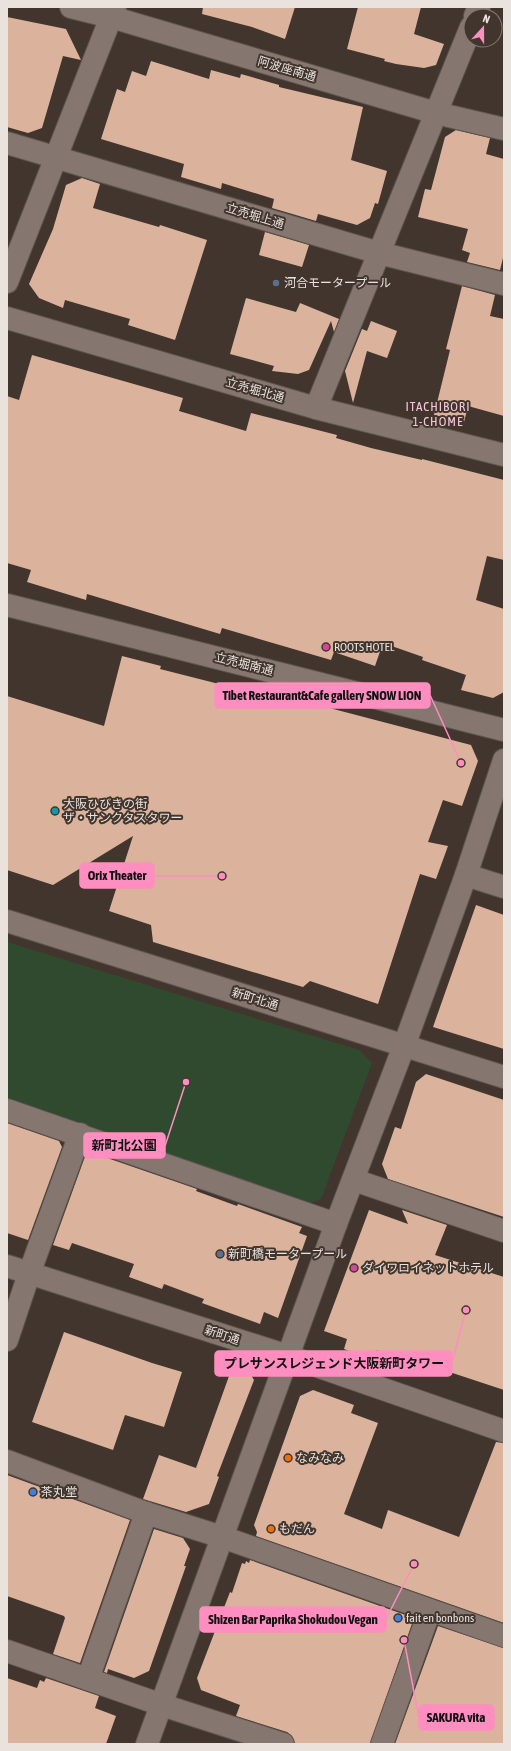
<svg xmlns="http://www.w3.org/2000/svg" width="511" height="1751" viewBox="0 0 511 1751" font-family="'Asap Condensed','Noto Sans JP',sans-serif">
  <rect width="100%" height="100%" fill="#41352e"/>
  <path fill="#304a30" d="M7 942 359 1050 372 1063 321 1199 307 1204 7 1102Z"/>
  <g fill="#dbb39c">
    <path d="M203 7H295L285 39 252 27 202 14Z"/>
    <path d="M358 7H421L414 34 444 44 436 65 424 68 396 64 384 61 385 59 347 49Z"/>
    <path d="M7 17 66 29 81 60 63 56 42 128 28 133 7 127Z"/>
    <path d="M151 61 209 79 211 70 240 78 241 74 279 85V87L363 107 351 160 387 171 378 204 375 203 370 218 357 225 318 214 316 221 272 208 274 199 222 183 221 189 181 177 184 164 101 139 117 89 125 92 132 71 146 76Z"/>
    <path d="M456 130 490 138 486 154 504 159V254L500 270 467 262 470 253 462 250 468 229 418 217 425 189 431 190 445 137Z"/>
    <path d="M82 178 100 184 93 208 159 227 160 225 207 240 175 340 128 325 130 319 65 300 63 308 39 298 29 284 53 229 66 185Z"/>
    <path d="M265 232 309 245 302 267 259 255Z"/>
    <path d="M462 286 495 295 490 316 504 319V416L468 406 464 422 434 415 450 350 446 349Z"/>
    <path d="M246 298 296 312 300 303 339 319 334 332 331 321 309 370 298 374 272 371 274 366 230 354Z"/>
    <path d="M371 321 397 331 387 358 367 351 353 403 345 371 362 329 367 331Z"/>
    <path d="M32 355 183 398 179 411 246 431 251 413 337 435 336 438 371 448 422 460V459L504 480V560L487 556 476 600 504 609V692L493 698 461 690 466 675 422 660 423 657 383 643 375 666 334 652 331 660 222 628 220 634 87 594 86 600 27 582 31 570 7 563V396L19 400Z"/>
    <path d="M122 656 161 666 160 669 219 684 281 700 282 697 318 705 471 745 478 761 462 806 443 800 428 842 448 846 436 879 420 874 378 1004 310 981 303 987 153 942 151 925 109 911 133 836 53 885 7 870V696L104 726Z"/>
    <path d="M476 905 504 915V1049L433 1027Z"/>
    <path d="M426 1074 504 1100V1217L388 1179 382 1164 395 1127 401 1129 416 1082Z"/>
    <path d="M7 1123 59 1141 62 1147 28 1240 7 1233Z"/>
    <path d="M87 1151 197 1189 196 1191 237 1206 238 1204 302 1227 299 1233 307 1236 278 1318 264 1312 260 1324 202 1303 204 1299 164 1284 162 1289 129 1277 134 1264 72 1243 69 1250 53 1245Z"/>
    <path d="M369 1210 408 1224 402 1210 447 1225 435 1255 504 1277V1390L398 1355 397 1357 376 1350 372 1359 344 1349 347 1339 324 1331Z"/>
    <path d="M64 1332 152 1363 182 1372 164 1427 125 1415 113 1450 32 1422Z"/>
    <path d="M233 1365 248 1370 254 1380 217 1476 219 1477 209 1504 186 1512 143 1499 159 1455 196 1468Z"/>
    <path d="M313 1390 354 1405 351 1413 378 1423 344 1514 382 1529 388 1510 459 1537 496 1442 504 1443V1623L256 1536 257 1532 254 1525 300 1396Z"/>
    <path d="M7 1475 130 1520 80 1663 53 1654 65 1618 64 1616 7 1596Z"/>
    <path d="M154 1529 183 1538 190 1549 184 1566H186L149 1671 134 1678 108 1669 107 1673 104 1672Z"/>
    <path d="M250 1560 414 1618 370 1744H295L292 1736 287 1732 236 1716 240 1705 201 1690 197 1678 230 1592 232 1593 242 1563 245 1564 246 1561 249 1563Z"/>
    <path d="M438 1626 504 1648V1744H395Z"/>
    <path d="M7 1678 37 1688 40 1680 44 1682 46 1678 99 1696 95 1708 116 1716 106 1744H7Z"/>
  </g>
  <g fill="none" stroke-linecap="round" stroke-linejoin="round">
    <defs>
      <g id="minor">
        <path d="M71 7 111 17 436 113 504 129"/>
        <path d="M475 16 479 7"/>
        <path d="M7 143 379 253 504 284"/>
        <path d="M7 282 115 7"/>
        <path d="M7 318 316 408 504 455"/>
        <path d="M316 408 471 27"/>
        <path d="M7 605 504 730"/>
        <path d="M466 875 504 887"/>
        <path d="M7 921 504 1077"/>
        <path d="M7 1110 336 1224"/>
        <path d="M354 1180 504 1231"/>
        <path d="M7 1266 288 1356 504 1431"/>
        <path d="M7 1340 29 1274 80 1134"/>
        <path d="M7 1461 146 1513 222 1537 504 1636"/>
        <path d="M7 1651 162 1705 283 1744"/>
        <path d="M88 1679 146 1513"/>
        <path d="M147 1744 336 1224 404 1046 466 875 504 760"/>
        <path d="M382 1744 430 1610"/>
      </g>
    </defs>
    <use href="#minor" stroke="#5e534e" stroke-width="24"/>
    <use href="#minor" stroke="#85776f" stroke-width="22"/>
  </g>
  <g fill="#5c6f8a" stroke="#41352e" stroke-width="1.5">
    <circle cx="276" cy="283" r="4"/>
    <circle cx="220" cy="1254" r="4"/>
  </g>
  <g fill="#d1479c" stroke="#41352e" stroke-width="1.5">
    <circle cx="326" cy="647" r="4"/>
    <circle cx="354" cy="1268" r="4"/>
  </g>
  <circle fill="#0f9aa8" stroke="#41352e" stroke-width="1.5" cx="55" cy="811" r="4"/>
  <g fill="#e8710a" stroke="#41352e" stroke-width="1.5">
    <circle cx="288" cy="1458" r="4"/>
    <circle cx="271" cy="1529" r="4"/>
  </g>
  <g fill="#3f7fe0" stroke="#41352e" stroke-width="1.5">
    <circle cx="33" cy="1492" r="4"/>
    <circle cx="398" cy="1618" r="4"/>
  </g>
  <g text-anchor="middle" stroke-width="4" stroke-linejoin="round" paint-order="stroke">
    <g font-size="12" fill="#eae2dd" stroke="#41352e">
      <text transform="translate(287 69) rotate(16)" y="4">阿波座南通</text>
      <text transform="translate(255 216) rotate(17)" y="4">立売堀上通</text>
      <text transform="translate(255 390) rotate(16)" y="4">立売堀北通</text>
      <text transform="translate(244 664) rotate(14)" y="4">立売堀南通</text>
      <text transform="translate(255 999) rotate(17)" y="4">新町北通</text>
      <text transform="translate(222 1335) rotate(18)" y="4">新町通</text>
    </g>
    <g font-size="12" fill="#eae2dd" stroke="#41352e" text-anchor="start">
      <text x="284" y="287">河合モータープール</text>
      <text x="334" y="651">ROOTS HOTEL</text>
      <text x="63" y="808">大阪ひびきの街<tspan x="63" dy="14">ザ・サンクタスタワー</tspan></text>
      <text x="228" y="1258">新町橋モータープール</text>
      <text x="362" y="1272">ダイワロイネットホテル</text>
      <text x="296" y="1462">なみなみ</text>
      <text x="41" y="1496">茶丸堂</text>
      <text x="279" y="1533">もだん</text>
      <text x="406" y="1622">fait en bonbons</text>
    </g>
    <g font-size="13" letter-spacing="1" fill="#f6c6d9" stroke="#41352e">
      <text x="438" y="411">ITACHIBORI<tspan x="438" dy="15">1-CHOME</tspan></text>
    </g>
  </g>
  <path fill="none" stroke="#fd8ebf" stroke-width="1.5" d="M461 763L430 695M222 876L154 876M186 1082L165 1146M466 1310L452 1363M414 1564L386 1619M404 1640L419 1718"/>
  <g fill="#fd8ebf" stroke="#41352e" stroke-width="1.5">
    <circle cx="461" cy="763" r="4"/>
    <circle cx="222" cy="876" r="4"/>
    <circle cx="186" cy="1082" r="4"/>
    <circle cx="466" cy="1310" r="4"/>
    <circle cx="414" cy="1564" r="4"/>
    <circle cx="404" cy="1640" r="4"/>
  </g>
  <g fill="#fd8ebf" stroke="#fd8ebf" stroke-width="1.5">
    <rect x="215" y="683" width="215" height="25" rx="4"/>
    <rect x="80" y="863" width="74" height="25" rx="4"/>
    <rect x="84" y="1133" width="81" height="25" rx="4"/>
    <rect x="215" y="1351" width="237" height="25" rx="4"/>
    <rect x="200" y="1607" width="186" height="25" rx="4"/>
    <rect x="419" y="1705" width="75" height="25" rx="4"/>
  </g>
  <g font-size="13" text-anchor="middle" font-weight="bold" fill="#111">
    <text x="322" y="700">Tibet Restaurant&amp;Cafe gallery SNOW LION</text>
    <text x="117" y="880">Orix Theater</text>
    <text x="124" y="1150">新町北公園</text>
    <text x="334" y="1368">プレサンスレジェンド大阪新町タワー</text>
    <text x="293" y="1624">Shizen Bar Paprika Shokudou Vegan</text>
    <text x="456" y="1722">SAKURA vita</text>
  </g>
  <rect width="511" height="1751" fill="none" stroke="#eae2dd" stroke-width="16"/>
  <g transform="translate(483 28) rotate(21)"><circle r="19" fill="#41352e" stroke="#857a74"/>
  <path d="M0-3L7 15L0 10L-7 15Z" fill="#fd8ebf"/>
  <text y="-6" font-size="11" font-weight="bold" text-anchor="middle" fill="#eae2dd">N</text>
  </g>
</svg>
